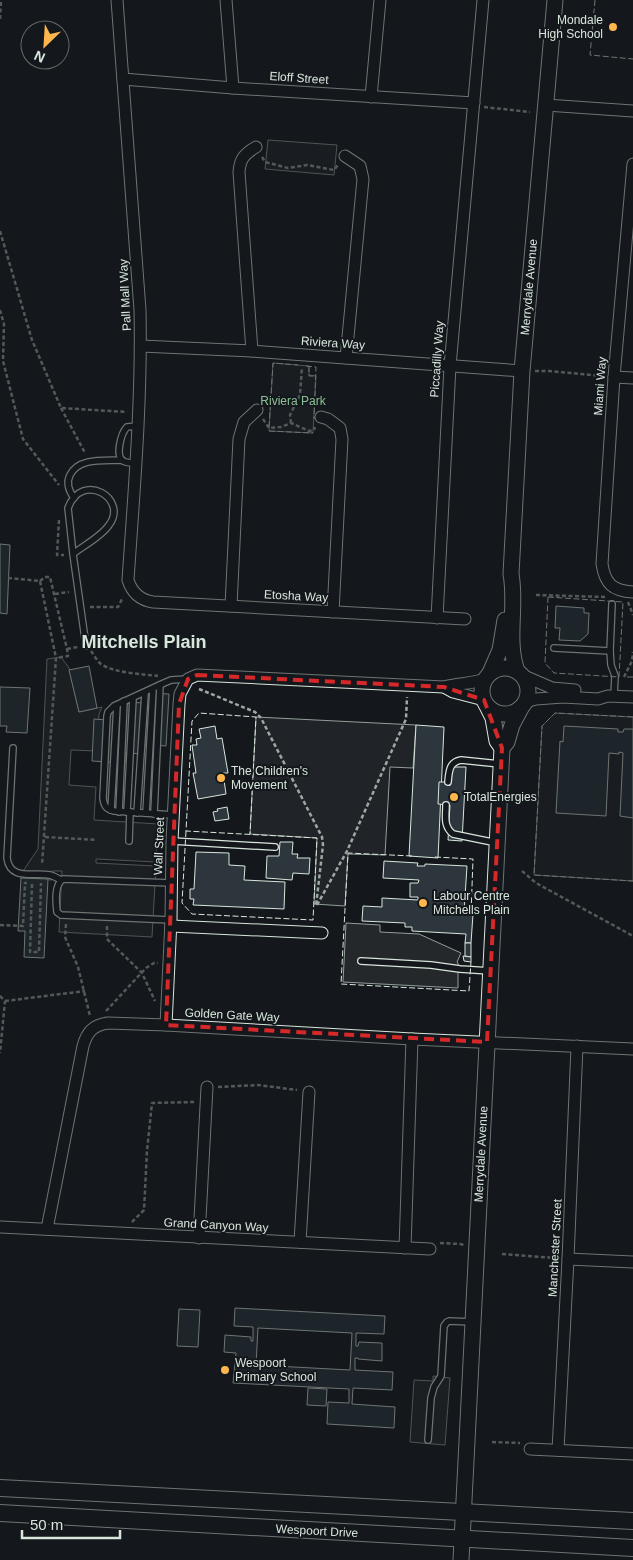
<svg xmlns="http://www.w3.org/2000/svg" width="633" height="1560" viewBox="0 0 633 1560" font-family="Arial,sans-serif">
  <rect width="100%" height="100%" fill="#14181c"/>
  <g fill="#202428" stroke="#939e99">
    <path d="M268 140 337 145 334 175 265 169Z"/>
    <path d="M273 363 309 366V375L316 376 313 433 269 431Z"/>
    <path d="M555 713 633 717V881L534 875 542 726Z"/>
    <path d="M256 717 416 725 413 768 390 767 385 855 348 854 345 906 314 904 317 838 250 834Z"/>
  </g>
  <g fill="#24282b" stroke="#939e99">
    <path d="M61 657 69 668 79 712 102 707 99 714 97 751 71 750 69 785 96 787 94 820 158 824 156 862 96 859V863L156 866 152 937 59 932 62 871H52V880L21 878 23 871 38 849 47 659Z"/>
    <path d="M346 923 380 925V932L419 934 461 953 457 962 458 963V988L343 982Z"/>
    <path d="M433 1376 450 1378 445 1445 410 1442 414 1380 433 1381Z"/>
  </g>
  <g fill="#2c363c" stroke="#d8e6dc" fill-rule="evenodd">
    <path d="M0 544 10 545 7 614 0 613Z"/>
    <path d="M556 606 584 608V613H589L588 634 580 641 559 640 560 628H555Z"/>
    <path d="M89 666 97 708 79 712 69 670Z"/>
    <path d="M0 687 30 688 27 733 6 732 7 726H0Z"/>
    <path d="M146 693 169 694 166 746 145 744 144 754 125 753V763L92 761 94 719 107 720 108 711 125 712V702L145 703Z"/>
    <path d="M416 725 444 727 438 858 409 856Z"/>
    <path d="M215 726 217 739 222 738 228 773H223L226 794 198 799 193 773H196L192 745H197L196 739 201 738 199 729Z"/>
    <path d="M564 726 618 729V732H623L624 729H633V818L620 816 623 753 619 752V754L609 753 606 816 556 813 560 741 563 742Z"/>
    <path d="M452 767H466L462 841 448 840 450 805 438 804 439 782H451Z"/>
    <path d="M227 807 229 819 215 821 213 812 218 811 217 809Z"/>
    <path d="M280 842H293L292 854H298L297 858H310L309 874 293 873 292 880 266 878 267 856H279Z"/>
    <path d="M196 852 229 853V865L245 866 244 880 285 882 284 909 193 905 194 899H190V889H194Z"/>
    <path d="M384 861 418 863 417 866H425V864L467 866 464 913 473 914 471 943H465L466 934 412 931V927H405V923L362 921 363 906 382 907V898L418 900V897H410V883H418L419 880 383 878Z"/>
    <path d="M21 878 48 879 44 958 24 957 25 931H18Z"/>
    <path d="M465 943H471V957L465 956Z"/>
    <path d="M463 956 471 957V962L464 961Z"/>
    <path d="M235 1308 385 1316 384 1334 356 1333V1346H358L359 1342 382 1343V1361L358 1359V1358H355V1370L393 1372 392 1390 353 1388 352 1404 395 1407 394 1428 327 1424 328 1402 349 1403V1389L233 1383 236 1353 224 1352 225 1335 251 1337V1341H253V1327L234 1326ZM258 1328 352 1333 350 1370 256 1365Z"/>
    <path d="M179 1309 200 1310 198 1347 177 1346Z"/>
    <path d="M308 1388 327 1389 326 1406 307 1405Z"/>
  </g>
  <g fill="none" stroke-linecap="round" stroke-linejoin="round">
    <defs>
      <g id="service">
        <path d="M135 463C132 463 127 463 123 461 115 456 121 433 127 427L137 426"/>
        <path d="M74 498C69 491 66 483 70 475 79 457 105 461 122 460"/>
        <path d="M73 554C83 546 102 536 109 525 129 499 82 470 68 508L73 554 86 646"/>
        <path d="M612 604 610 651 611 665 615 676 614 696"/>
        <path d="M554 648 610 651"/>
        <path d="M13 748 7 858C10 881 33 872 50 875 54 876 57 878 61 880"/>
        <path d="M448 782C449 772 449 762 461 760L500 764"/>
        <path d="M446 805C446 816 443 826 453 834L497 843"/>
        <path d="M111 810 117 705"/>
        <path d="M119 812 124 701"/>
        <path d="M127 812 133 698"/>
        <path d="M137 813 145 693"/>
        <path d="M146 813 153 689"/>
        <path d="M154 814 160 685"/>
        <path d="M174 815 114 811C106 809 104 806 103 798L107 716 108 712 114 706 164 683 171 680 187 679"/>
        <path d="M129 841 130 812"/>
        <path d="M172 841 275 847"/>
        <path d="M171 920 61 915 57 912C56 902 54 885 63 879L172 883"/>
        <path d="M361 961 431 965 460 969 490 971"/>
        <path d="M428 1440 431 1398 434 1387 441 1376 444 1326 447 1322 449 1321 473 1322"/>
      </g>
      <g id="minor">
        <path d="M117 0 140 310C142 400 134 491 128 580 132 593 140 600 153 602L465 619"/>
        <path d="M226 0 233 88"/>
        <path d="M123 79 233 88 474 103"/>
        <path d="M371 97 380 0"/>
        <path d="M546 105 633 111"/>
        <path d="M345 156 360 166 363 179 346 358"/>
        <path d="M633 164 614 377 602 564C605 584 613 591 633 592"/>
        <path d="M141 346 252 351 522 371"/>
        <path d="M252 351 239 172C240 159 244 154 256 147"/>
        <path d="M614 377 633 378"/>
        <path d="M321 417 328 419 340 428 342 439 333 612"/>
        <path d="M231 606 239 439 244 422 257 410"/>
        <path d="M437 618 450 366 483 0"/>
        <path d="M522 675 552 688 575 690"/>
        <path d="M444 687 453 692 484 700"/>
        <path d="M525 702 536 699 563 697 598 699 608 696 633 697"/>
        <path d="M171 926 322 933"/>
        <path d="M166 1025 171 920 172 841 179 704 180 694 188 679 197 675 444 687C458 683 472 684 485 679"/>
        <path d="M1 1227 430 1249"/>
        <path d="M47 1229 83 1046C87 1032 93 1025 108 1023L166 1025 412 1039 633 1049"/>
        <path d="M199 1238 207 1087"/>
        <path d="M300 1242 309 1092"/>
        <path d="M405 1248 412 1039"/>
        <path d="M568 1259 633 1262"/>
        <path d="M530 1449 633 1454"/>
        <path d="M558 1450 568 1259 577 1046"/>
      </g>
      <g id="tertiary">
        <circle cx="505" cy="691" r="23"/>
        <path d="M517 671C506 640 517 606 511 574L522 371 555 0"/>
        <path d="M490 673 500 650 505 620"/>
        <path d="M487 706 493 718 497 741 502 748"/>
        <path d="M461 1560 502 748 507 742 512 725 521 708"/>
      </g>
      <g id="secondary">
        <path d="M0 1488 633 1521"/>
        <path d="M0 1513 633 1548"/>
      </g>
    </defs>
    <use href="#service" stroke="#d8e6dc" stroke-width="8"/>
    <use href="#minor" stroke="#d8e6dc" stroke-width="13"/>
    <use href="#tertiary" stroke="#d8e6dc" stroke-width="17"/>
    <use href="#secondary" stroke="#d8e6dc" stroke-width="18"/>
    <g stroke="#9da8a2" stroke-width="2.5" stroke-dasharray="4 2.5" stroke-linecap="butt">
      <path d="M0 19 1 0"/>
      <path d="M484 107 530 112"/>
      <path d="M262 157 265 162 288 168 307 165 334 170 338 165"/>
      <path d="M0 231 32 340 61 408 127 412"/>
      <path d="M0 310 4 324 3 361 23 439 59 485"/>
      <path d="M535 371H549L602 376"/>
      <path d="M61 408 85 453"/>
      <path d="M263 419 269 428 281 427 291 423 309 431 314 430 315 427"/>
      <path d="M291 423 290 415 300 395 302 367"/>
      <path d="M59 520 57 555H64"/>
      <path d="M8 578 40 581 56 658 42 865"/>
      <path d="M40 581 45 577H50L67 649 68 656 56 658"/>
      <path d="M55 594 69 592"/>
      <path d="M536 595 606 597"/>
      <path d="M628 602 633 615"/>
      <path d="M90 607H118L123 597"/>
      <path d="M67 649 78 647"/>
      <path d="M91 651C94 655 97 661 101 664 114 673 142 674 158 676"/>
      <path d="M624 677 632 661 633 652"/>
      <path d="M199 689 255 712 261 718 322 837 323 845 316 906"/>
      <path d="M45 837 97 840"/>
      <path d="M522 871 536 883 633 936"/>
      <path d="M32 884 30 952H39L41 883"/>
      <path d="M317 905 347 851 406 719 407 697"/>
      <path d="M66 924 65 937 78 967 90 1016"/>
      <path d="M0 925 23 926 25 883H27"/>
      <path d="M107 926V939L142 973 155 1001"/>
      <path d="M0 996 5 1001 0 1053"/>
      <path d="M5 1001 85 991"/>
      <path d="M106 1011 146 968 154 963H158"/>
      <path d="M218 1087 258 1085 297 1090"/>
      <path d="M132 1222 144 1210 147 1151 152 1103 194 1102"/>
      <path d="M440 1243 460 1244 465 1245"/>
      <path d="M502 1254 556 1258"/>
      <path d="M492 1442 520 1443"/>
    </g>
    <use href="#service" stroke="#14181c" stroke-width="5.5"/>
    <use href="#minor" stroke="#14181c" stroke-width="11"/>
    <use href="#tertiary" stroke="#14181c" stroke-width="15"/>
    <use href="#secondary" stroke="#14181c" stroke-width="16"/>
    <g stroke="#d8e6dc" stroke-width="1" stroke-dasharray="6 2.5" stroke-linecap="butt">
      <path d="M595 0 590 55 633 59"/>
      <path d="M306 366 316 367 314 419"/>
      <path d="M309 366V376H316"/>
      <path d="M269 427 273 363 298 365"/>
      <path d="M269 431 313 433"/>
      <path d="M548 597 623 602 619 677 554 673 545 663Z"/>
      <path d="M627 677H633"/>
      <path d="M633 717 555 713 542 726 534 875 633 881"/>
      <path d="M186 831 182 903 192 914 313 920 317 838 186 831 192 721 199 713 256 717 250 834"/>
      <path d="M412 856 348 853 341 984 469 991 471 962"/>
      <path d="M435 857 473 859 471 914"/>
    </g>
  </g>
  <path d="M0 0H633V1560H0ZM197 675 444 687 484 700 502 748 487 1042 166 1025 179 704 188 679Z" fill="#14181c" fill-opacity=".55" fill-rule="evenodd"/>
  <path fill="none" stroke="#d62828" stroke-width="4" stroke-dasharray="10 6" stroke-linejoin="round" d="M197 675 444 687 484 700 502 748 487 1042 166 1025 179 704 188 679Z"/>
  <g fill="#ffb74d" stroke="#14181c" stroke-width="2">
    <circle cx="613" cy="27" r="5"/>
    <circle cx="221" cy="778" r="5"/>
    <circle cx="454" cy="797" r="5"/>
    <circle cx="423" cy="903" r="5"/>
    <circle cx="225" cy="1370" r="5"/>
  </g>
  <g text-anchor="middle" stroke-width="4" stroke-linejoin="round" paint-order="stroke">
    <g font-size="12" fill="#d8e6dc" stroke="#14181c" text-anchor="start">
      <text x="603" y="24" text-anchor="end">Mondale<tspan x="603" dy="14">High School</tspan></text>
      <text x="231" y="775">The Children's<tspan x="231" dy="14">Movement</tspan></text>
      <text x="464" y="801">TotalEnergies</text>
      <text x="433" y="900">Labour Centre<tspan x="433" dy="14">Mitchells Plain</tspan></text>
      <text x="235" y="1367">Wespoort<tspan x="235" dy="14">Primary School</tspan></text>
    </g>
    <g font-size="12" fill="#d8e6dc" stroke="#14181c">
      <text transform="translate(299 78) rotate(4)" y="4">Eloff Street</text>
      <text transform="translate(529 287) rotate(-85)" y="4">Merrydale Avenue</text>
      <text transform="translate(125 295) rotate(-93)" y="4">Pall Mall Way</text>
      <text transform="translate(333 343) rotate(4)" y="4">Riviera Way</text>
      <text transform="translate(437 359) rotate(-86)" y="4">Piccadilly Way</text>
      <text transform="translate(600 386) rotate(-86)" y="4">Miami Way</text>
      <text transform="translate(296 596) rotate(3)" y="4">Etosha Way</text>
      <text transform="translate(159 846) rotate(-88)" y="4">Wall Street</text>
      <text transform="translate(232 1015) rotate(3)" y="4">Golden Gate Way</text>
      <text transform="translate(481 1154) rotate(-87)" y="4">Merrydale Avenue</text>
      <text transform="translate(216 1225) rotate(3)" y="4">Grand Canyon Way</text>
      <text transform="translate(555 1248) rotate(-87)" y="4">Manchester Street</text>
      <text transform="translate(317 1531) rotate(3)" y="4">Wespoort Drive</text>
    </g>
    <g font-size="12" fill="#8ac095" stroke="#14181c">
      <text x="293" y="405">Riviera Park</text>
    </g>
    <g font-size="18" font-weight="bold" fill="#d8e6dc" stroke="#14181c">
      <text x="144" y="648">Mitchells Plain</text>
    </g>
  </g>
  <g transform="translate(45 45) rotate(205)"><circle r="24" fill="#14181c" stroke="#626a69"/>
  <path d="M0-4L9 19L0 12L-9 19Z" fill="#ffb74d"/>
  <text y="-8" font-size="14" font-weight="bold" text-anchor="middle" fill="#d8e6dc">N</text>
  </g>
  <path d="M22 1530v8h98v-8" fill="none" stroke="#d8e6dc" stroke-width="2.5"/>
  <text x="30" y="1530" font-size="15" fill="#d8e6dc" stroke="#14181c" stroke-width="4" paint-order="stroke">50 m</text>
</svg>
